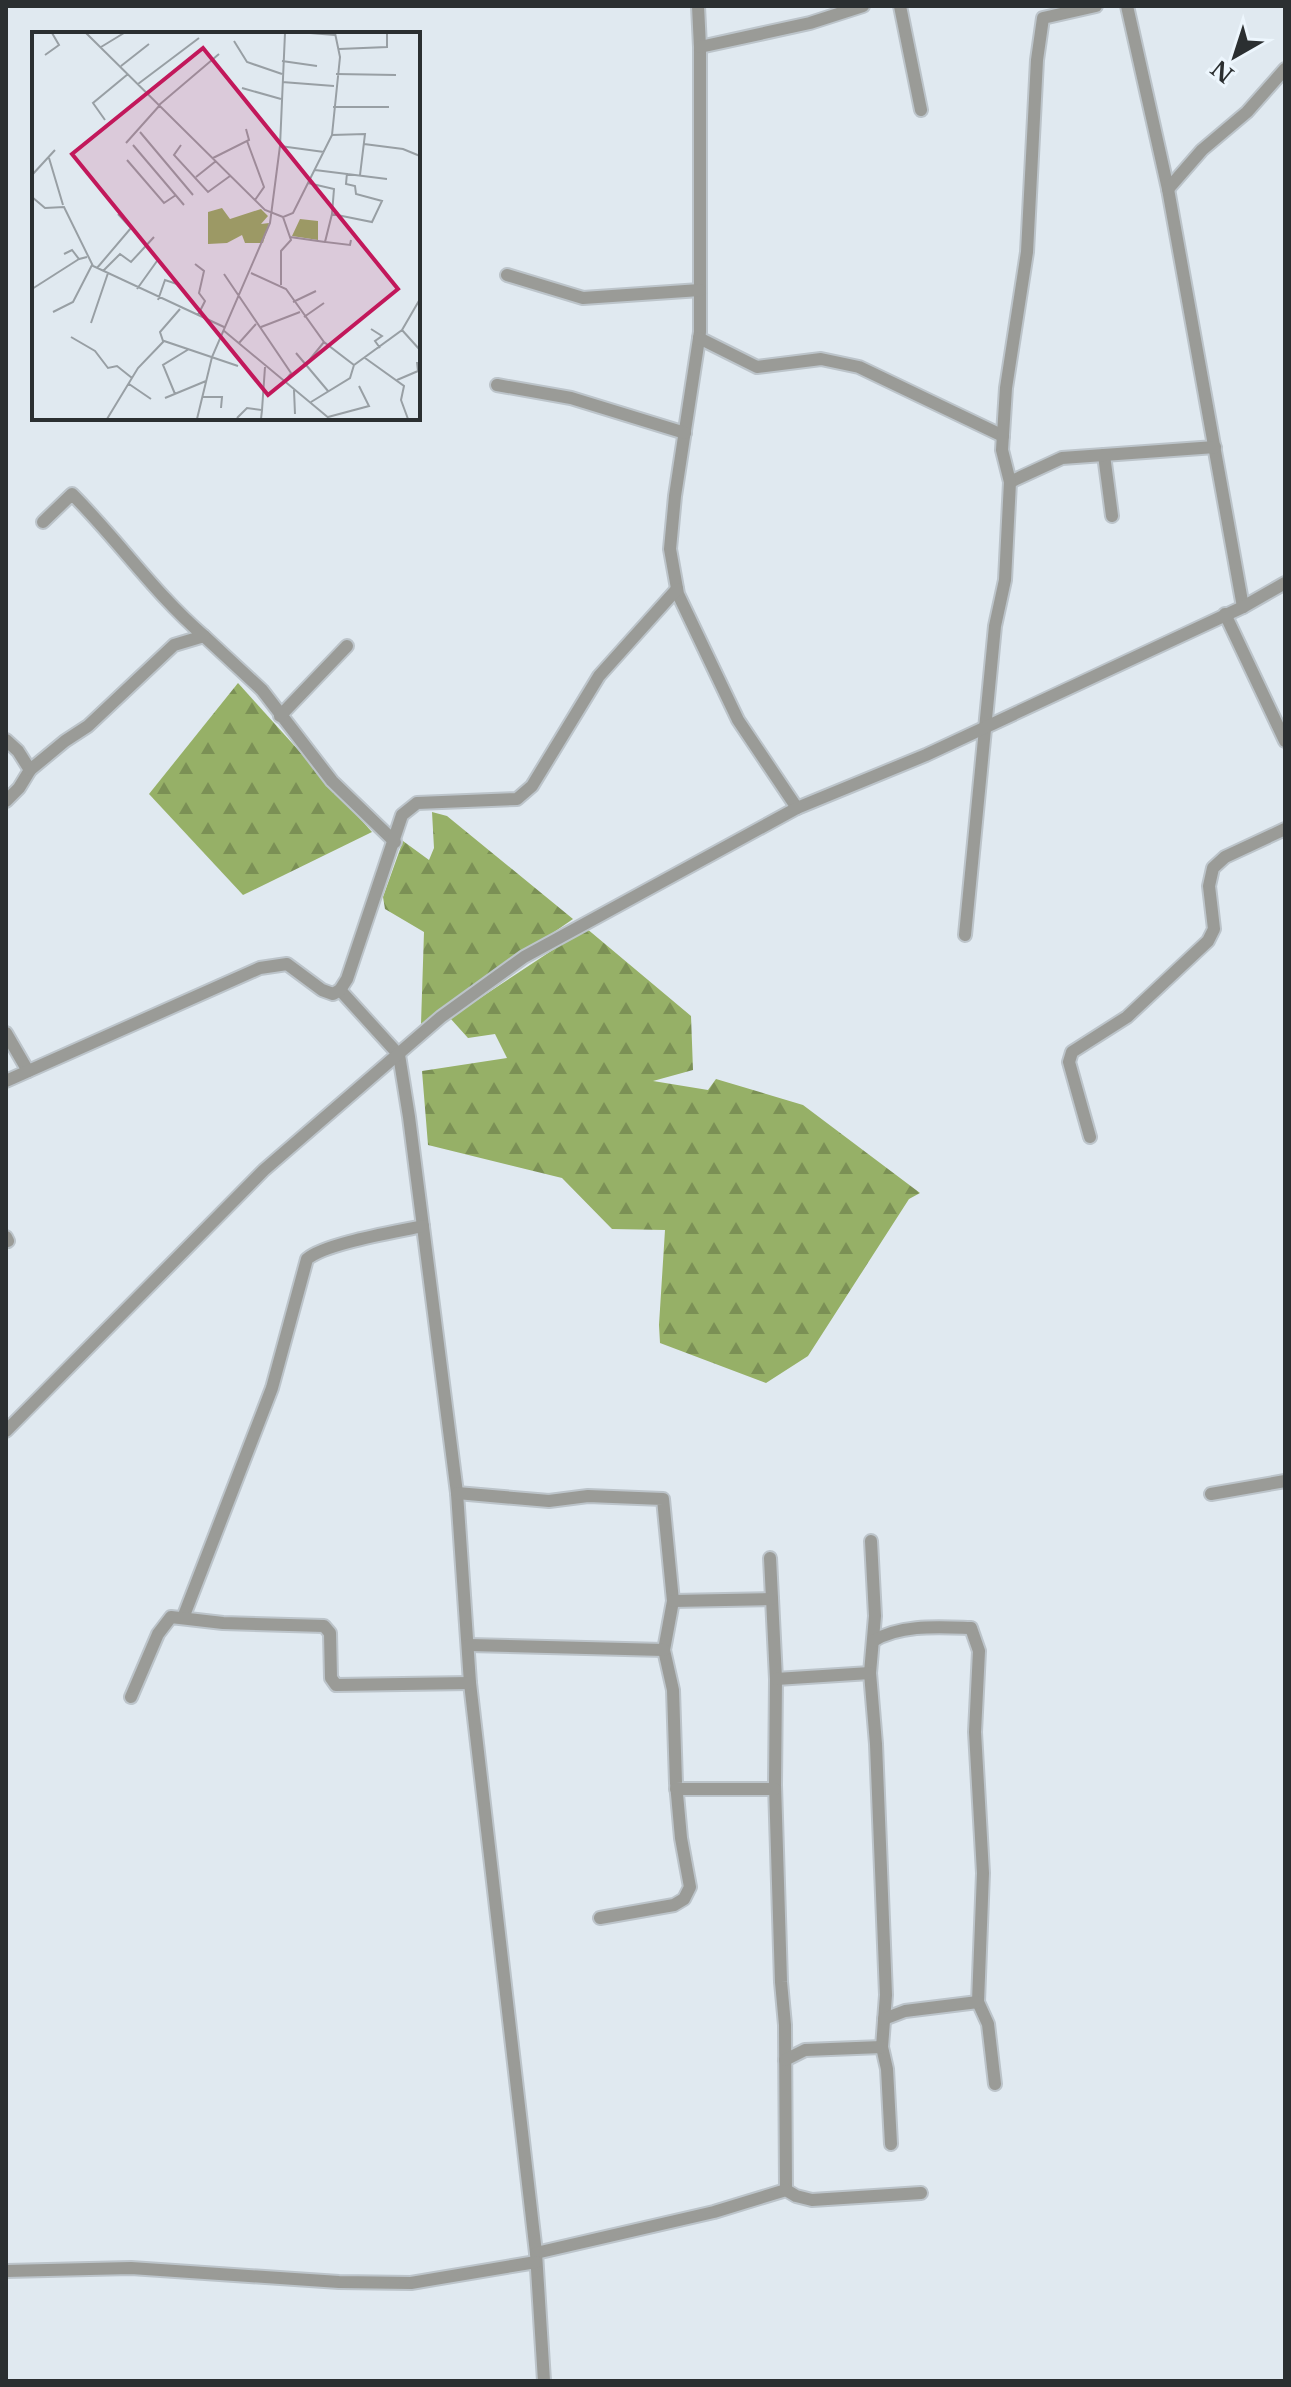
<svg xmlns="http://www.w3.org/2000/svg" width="1291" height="2387" viewBox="0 0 1291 2387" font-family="'Libre Baskerville',serif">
  <defs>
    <pattern id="forest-firs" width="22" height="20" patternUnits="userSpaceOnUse" patternTransform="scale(2)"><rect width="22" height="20" fill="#96b067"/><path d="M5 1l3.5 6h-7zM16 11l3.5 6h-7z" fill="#7b9055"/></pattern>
  </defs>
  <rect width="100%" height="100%" fill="#e0e9f0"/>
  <g fill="url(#forest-firs)">
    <path d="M238 683 372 832 243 895 149 794Z"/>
    <path d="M432 812 447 816 573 919 421 1024 424 932 385 909 383 897 403 841 429 860 434 848Z"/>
    <path d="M586 928 691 1016 693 1070 653 1081 708 1090 716 1079 803 1105 920 1193 909 1199 808 1356 766 1383 660 1343 659 1325 665 1230 612 1229 562 1178 428 1145 422 1071 507 1058 495 1034 468 1038 450 1018Z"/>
  </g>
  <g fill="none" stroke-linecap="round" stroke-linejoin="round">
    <defs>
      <g id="minor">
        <path d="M698 6 700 47V332L675 496 670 549 678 594 738 720 797 808"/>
        <path d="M900 6 921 110"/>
        <path d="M1127 6 1168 189 1243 607"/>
        <path d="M700 47 810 23 863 6"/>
        <path d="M1168 189 1202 150 1247 112 1285 69"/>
        <path d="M507 275 583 298 700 290"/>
        <path d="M699 338 757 367 821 359 859 367 1003 436"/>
        <path d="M497 385 571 398 685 433"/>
        <path d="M1104 455 1112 516"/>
        <path d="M1010 482 1062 458 1215 447"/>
        <path d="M1225 614 1285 741"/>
        <path d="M204 636 262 690 332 781 395 842"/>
        <path d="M280 716 347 646"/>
        <path d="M6 740 18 751 30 770 19 788 6 801"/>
        <path d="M30 770 65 741 88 726 174 645 204 636C155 594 118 540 72 494L43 522"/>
        <path d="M965 935 995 626 1005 580 1010 482 1002 450 1006 388 1027 252 1037 60 1043 18 1096 6"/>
        <path d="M340 990 399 1055 409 1117 457 1493 470 1683 536 2253 544 2381"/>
        <path d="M6 1033 28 1071"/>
        <path d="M6 1081 260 968 287 964 322 990 333 994 340 990 347 979 402 815 417 803 517 799 532 786 599 676 677 589"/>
        <path d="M1090 1137 1069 1062 1072 1052 1127 1017 1208 941 1214 929 1209 886 1213 868 1225 857 1285 829"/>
        <path d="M6 1237 8 1241"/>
        <path d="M6 1431 264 1170 441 1017 524 957 797 808 926 755 1243 607 1285 583"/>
        <path d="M457 1493 549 1501 588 1496 663 1499 673 1601 664 1650 673 1690 676 1783 681 1838 690 1887 684 1899 674 1905 600 1918"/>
        <path d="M1211 1494 1285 1481"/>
        <path d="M871 1541 875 1616 870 1673 876 1744 886 1995 882 2047 887 2069 891 2144"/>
        <path d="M770 1558 776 1679 775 1785 781 1982 785 2025 786 2190"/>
        <path d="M673 1601 772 1599"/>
        <path d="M183 1618 272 1388 307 1259C326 1243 396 1232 423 1226"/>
        <path d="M873 1641C901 1624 939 1627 971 1628L979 1651 975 1732 983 1873 978 2002 988 2024 995 2084"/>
        <path d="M469 1645 664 1650"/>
        <path d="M776 1679 870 1673"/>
        <path d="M131 1697 158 1634 171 1617 223 1623 324 1626 330 1633 331 1678 336 1685 470 1683"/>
        <path d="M676 1789H775"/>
        <path d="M884 2019 905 2011 978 2002"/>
        <path d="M785 2060 805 2050 882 2047"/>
        <path d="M536 2253 714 2212 786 2190 796 2196 812 2200 921 2193"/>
        <path d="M6 2271 131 2268 339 2282 411 2283 536 2262"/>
      </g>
    </defs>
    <use href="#minor" stroke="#bcc4ca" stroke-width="16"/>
    <use href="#minor" stroke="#9a9b97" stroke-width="12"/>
  </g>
  <g transform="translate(32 32)">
    <rect width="388" height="388" fill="#e0e9f0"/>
    <path d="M190 176 198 187 229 177 236 184 229 192 237 191 231 211H213L210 203 195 211 176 212V180ZM268 187 286 189V208L260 204Z" fill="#96b067"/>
    <path fill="none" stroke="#989fa4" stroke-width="2" d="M54 1 233 178 251 185M278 1 303 3M202 9 215 30 250 42M69 15 92 1M307 17 355 15V1M13 23 27 13 20 1M250 29 285 34M89 34 117 12M304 42 364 43M250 50 302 54M106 52 167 6M210 56 249 67M127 73 187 22M301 75H357M73 88 61 71 96 42M108 100 161 163M300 103 308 25 303 1M215 109 232 155 223 168M94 111 128 73M332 112 371 117 388 124M101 113 152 173M149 113 142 123 176 160 198 144M248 114 292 120M17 126 31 173M181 126 217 108 214 97M95 128 132 171 144 163M283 138 355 147M0 143 23 118M164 145 184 129M276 151 302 157 300 182 340 190 350 169 324 162 323 154 314 152 315 141M0 165 13 176 32 175 61 234 192 295M300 182 293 210 318 213 319 208M258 205 293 210M32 222 40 218 47 227 55 225M163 232 172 239 167 261 173 269 166 283M65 236 99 196 86 182M71 239 88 222 99 230 122 205M219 241 254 257 292 310 322 333 370 298 388 267M192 242 259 341 253 349M249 253V219L259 208 251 185 261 181 300 103 333 102 328 143M0 257 47 227M105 257 125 229M126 268 133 248 145 252M261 270 284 259M21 280 41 270 60 233M272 285 292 271M59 291 76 241M229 295 268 280M339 297 350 304 343 309 348 316M191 298 298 387M370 298 388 318M39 305 63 319 76 336 85 334 100 346M131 309 128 300 148 277M207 311 224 292M264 321 296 359M333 326 372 354 369 368 376 387M275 331 292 310M365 348 386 339 385 330M97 352 119 367M262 358 263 382M143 362 131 333 157 317M170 365H190L189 376M133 366 174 349M279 370 318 346 322 333M230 378 233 335M296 385 337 374 327 354M205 386 215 376 230 378 229 387M75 387 106 336 132 309 206 334M165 387 180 325 238 191 248 114 253 1M172 387H205"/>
    <path fill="#c2185b" fill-opacity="0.15" stroke="#c2185b" stroke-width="4" d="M171 16 366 257 236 363 40 122Z"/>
    <rect width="388" height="388" fill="none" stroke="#2b2f31" stroke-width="4"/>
  </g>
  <rect width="1291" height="2387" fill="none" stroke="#2b2f31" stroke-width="16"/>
  <g transform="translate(1235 56) rotate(219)" stroke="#edf6fd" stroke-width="6" paint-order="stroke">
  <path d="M0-6L14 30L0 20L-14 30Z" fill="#2b2f31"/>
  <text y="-12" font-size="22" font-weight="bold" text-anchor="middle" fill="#2b2f31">N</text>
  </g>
</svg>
